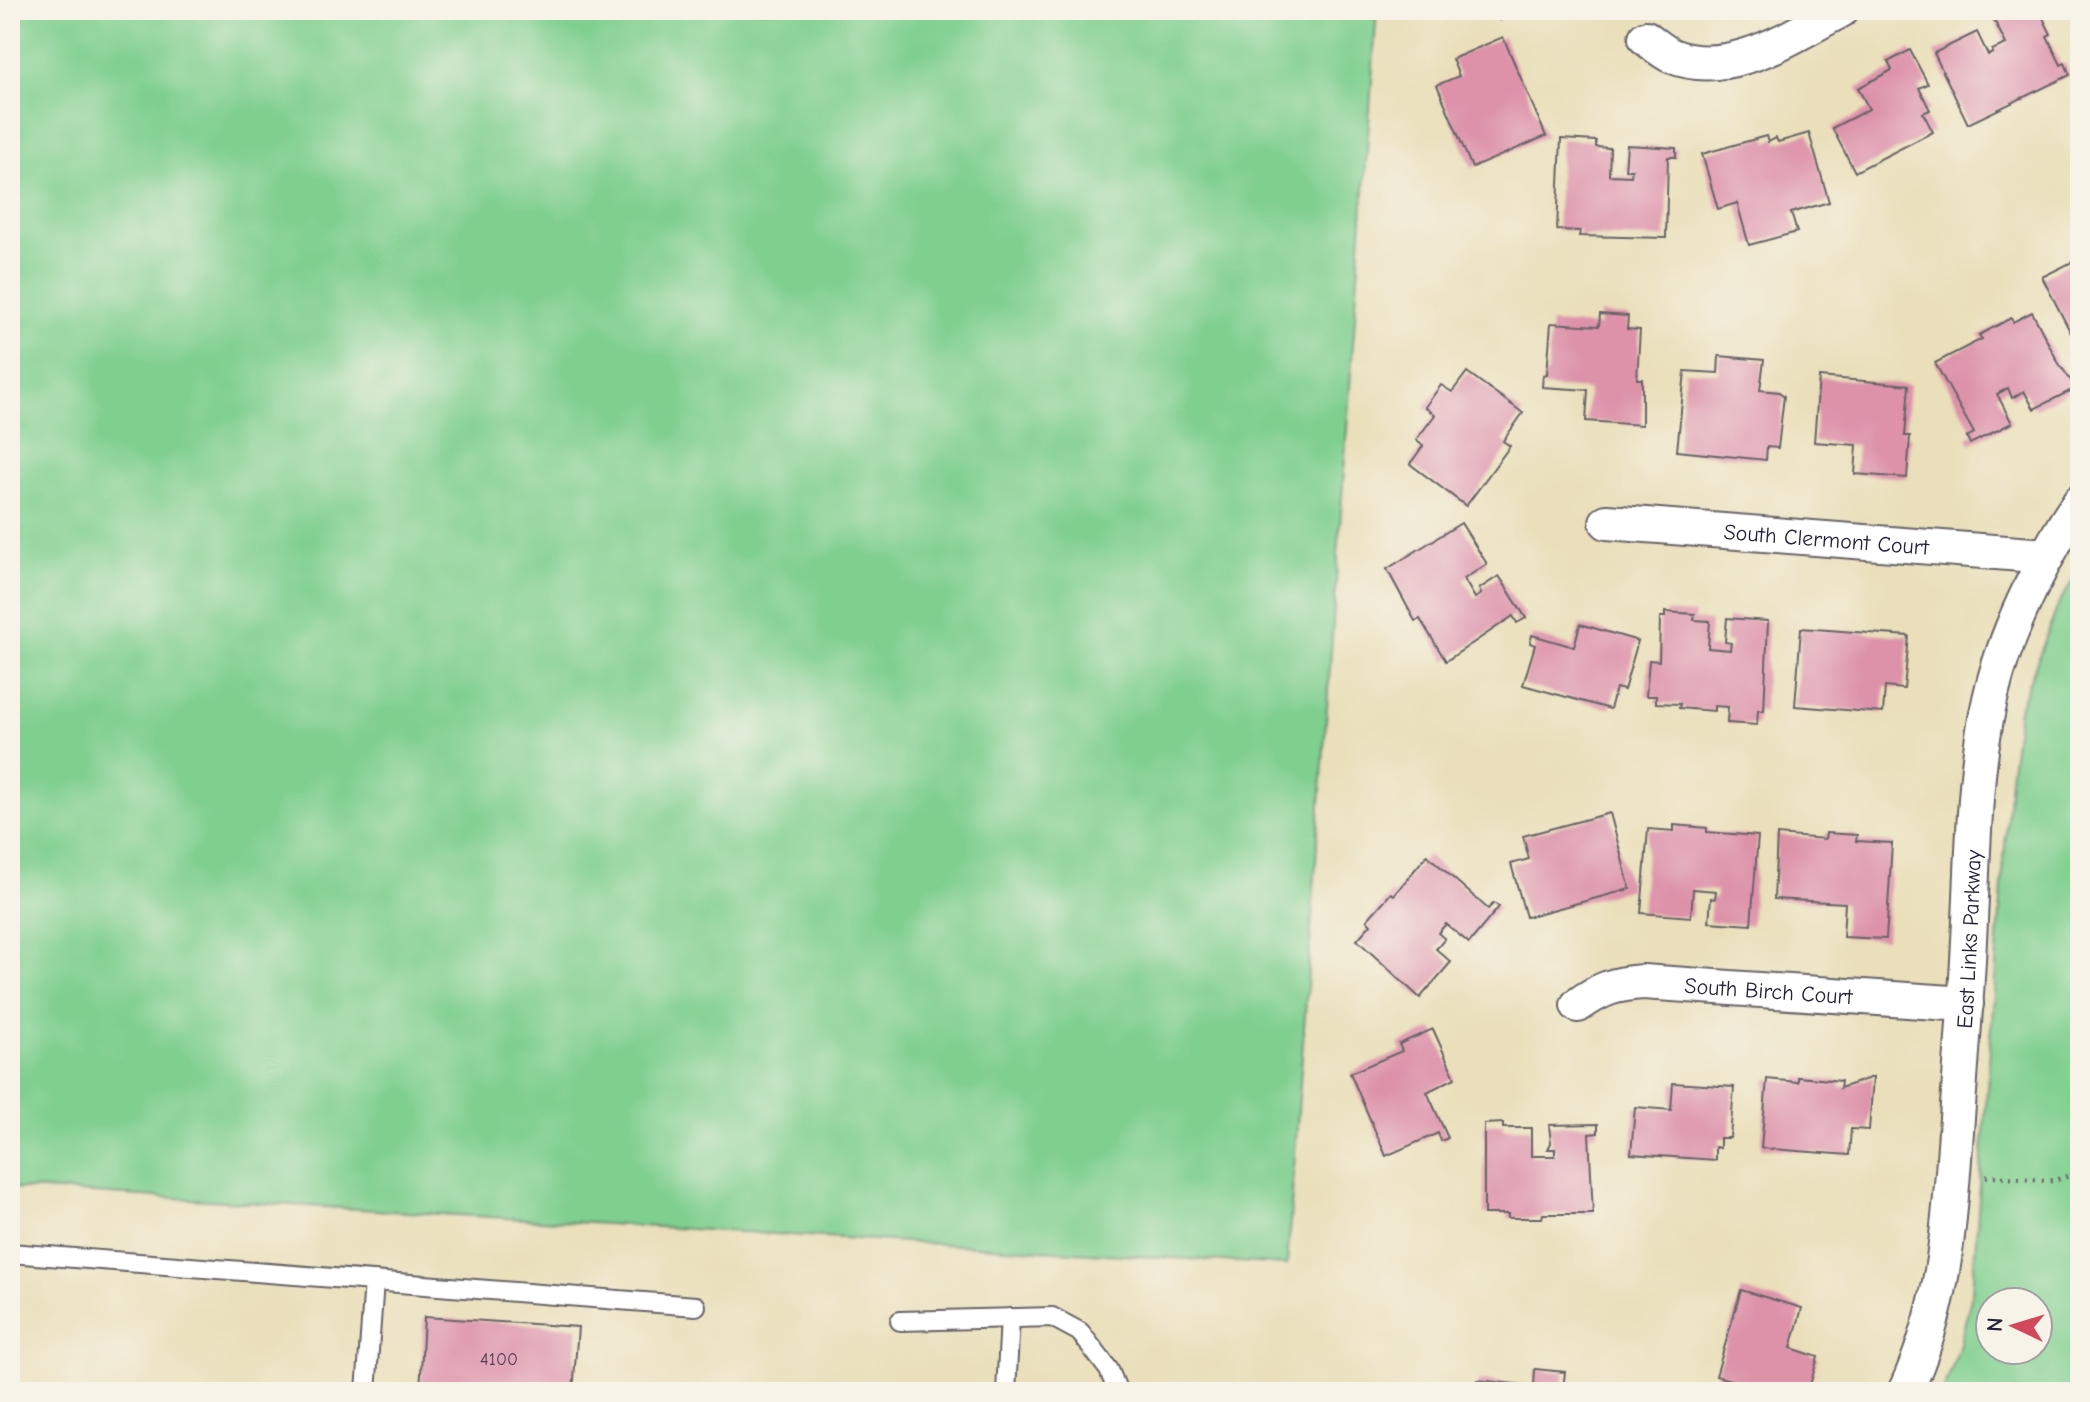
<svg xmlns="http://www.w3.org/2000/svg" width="2090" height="1402" viewBox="0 0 2090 1402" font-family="'Comic Neue',sans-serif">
  <rect width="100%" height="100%" fill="#f7f3e8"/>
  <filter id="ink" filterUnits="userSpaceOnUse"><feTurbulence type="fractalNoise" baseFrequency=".0125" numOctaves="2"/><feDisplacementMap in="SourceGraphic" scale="16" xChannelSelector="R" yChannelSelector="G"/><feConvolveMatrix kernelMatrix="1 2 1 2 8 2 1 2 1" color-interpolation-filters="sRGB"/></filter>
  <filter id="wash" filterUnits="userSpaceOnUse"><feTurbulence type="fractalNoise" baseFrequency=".006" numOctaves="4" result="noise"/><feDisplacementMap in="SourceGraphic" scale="32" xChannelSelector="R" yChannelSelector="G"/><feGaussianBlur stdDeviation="1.8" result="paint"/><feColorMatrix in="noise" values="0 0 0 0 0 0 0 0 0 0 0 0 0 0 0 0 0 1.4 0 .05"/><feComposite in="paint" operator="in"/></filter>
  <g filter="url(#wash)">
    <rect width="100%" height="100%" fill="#eadfba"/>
    <g fill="#7fcf8f" stroke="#507865" stroke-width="2" fill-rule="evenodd">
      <path d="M10 10H1377L1287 1265 10 1188Z"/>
      <path d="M2080 569V1392H1943L1958 1351 1972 1293 2010 778 2019 709 2059 603ZM1990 1302H2038V1350H1990Z"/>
    </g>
    <g id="blocks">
      <g fill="#dd92aa">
        <path d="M1490 10H1505L1500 20 1488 15Z"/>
        <path d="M2008 10H2039L2051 34 2047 36 2061 65 2065 63 2070 75 1968 124 1934 53 1977 32 1988 55 1993 53 1992 50 2006 44 1993 18Z"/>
        <path d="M1503 37 1546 136 1472 168 1437 85 1459 76 1452 59Z"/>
        <path d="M1910 50 1928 84 1919 88 1930 110 1923 113 1933 132 1855 172 1832 128 1869 109 1858 88 1892 70 1888 62Z"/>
        <path d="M1809 133 1829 202 1791 213 1797 232 1749 245 1737 203 1718 209 1702 154 1766 136 1768 142 1776 138 1778 142Z"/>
        <path d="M1561 139 1596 141V147L1610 148 1609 175 1631 176 1632 170H1625L1627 145 1676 148V157H1668L1666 238 1579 236 1580 231 1557 230Z"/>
        <path d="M2080 258V330L2072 335 2042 277Z"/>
        <path d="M2032 312 2058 362 2076 388 2034 409 2024 391 2012 398 2008 388 1997 394 2012 423 1970 444 1967 437 1974 433 1935 363 1982 339 1979 335 2011 318 2013 322Z"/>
        <path d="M1600 314 1628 316 1627 329 1640 330 1637 379H1642V425L1586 421 1588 390 1542 387 1543 375 1547 374 1551 323 1599 326Z"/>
        <path d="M1719 356 1764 360 1760 390 1779 392 1784 396 1778 448 1767 447 1766 460 1677 451 1685 371 1718 373Z"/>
        <path d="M1467 372 1523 413 1503 441 1510 446 1466 506 1410 464 1423 446 1416 440 1435 415 1425 407 1441 385 1452 392Z"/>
        <path d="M1819 377 1909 385 1905 436H1910L1907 478 1855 474 1857 445 1814 442Z"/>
        <path d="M1461 523 1487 564 1464 579 1475 598 1481 594 1479 589 1499 576 1526 618 1517 623 1513 616 1446 661 1420 619 1415 621 1387 569Z"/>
        <path d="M1665 612 1695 614 1694 620 1710 621 1708 648 1730 650 1731 643 1725 642 1727 618 1768 621 1764 711 1758 710 1757 725 1727 723 1728 707 1714 706V711L1679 708 1680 704 1656 703V696H1646L1649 660 1659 661 1660 617H1665Z"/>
        <path d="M1580 624 1638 641 1624 690 1616 688 1610 709 1523 685 1535 645 1530 643 1532 635 1574 647Z"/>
        <path d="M1801 628 1909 636 1904 689 1885 687 1883 713 1795 706Z"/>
        <path d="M1610 813 1630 889 1526 917 1511 864 1529 859 1523 836Z"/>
        <path d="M1674 825 1707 828V832L1758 836 1751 925 1709 922 1711 898 1715 899 1716 891 1693 889 1691 917 1641 913 1648 829 1674 831Z"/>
        <path d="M1826 833 1857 835 1856 841 1892 843 1886 939 1843 937 1845 903 1774 899 1777 835 1825 839Z"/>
        <path d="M1427 855 1488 909 1494 903 1499 907 1469 943 1446 924 1438 933 1445 939 1436 949 1451 962 1420 998 1357 940 1371 924 1367 920 1391 893 1394 895Z"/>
        <path d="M1433 1029 1455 1078 1427 1092 1448 1138 1441 1141 1438 1133 1386 1156 1350 1073 1402 1051 1399 1044Z"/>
        <path d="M1798 1077 1841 1081 1840 1088 1873 1077 1869 1130 1851 1129 1849 1155 1761 1148 1767 1079 1798 1082Z"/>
        <path d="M1673 1083 1734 1087 1730 1138H1720V1148L1715 1147V1160L1631 1154 1635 1107 1671 1110Z"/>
        <path d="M1503 1123V1128H1531V1156H1555V1149H1548L1551 1143 1549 1125 1598 1124V1133L1589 1134 1593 1214H1543L1542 1218H1508V1214H1484V1124Z"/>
        <path d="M1741 1290 1802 1308 1791 1348 1818 1357 1808 1392H1765L1766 1390 1716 1376Z"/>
        <path d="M424 1317 578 1327 573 1392H420Z"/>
        <path d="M1535 1369 1565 1372 1563 1389 1573 1392H1477L1478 1380 1534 1386Z"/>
      </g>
    </g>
  </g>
  <g filter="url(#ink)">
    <use href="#blocks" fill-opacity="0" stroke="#686467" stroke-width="2"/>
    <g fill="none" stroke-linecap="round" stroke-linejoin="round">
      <defs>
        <g id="lane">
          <path d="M10 1253 696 1306"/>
          <path d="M900 1321 1052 1317 1080 1332 1109 1370 1118 1392"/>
          <path d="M366 1392 374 1281"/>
          <path d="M1006 1392 1010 1318"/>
        </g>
        <g id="street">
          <path d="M1646 38C1654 44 1663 52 1672 56 1729 79 1792 36 1841 10"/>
          <path id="s1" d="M1607 522 2047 556"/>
          <path id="s2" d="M1578 1005C1602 988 1615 984 1643 982L1966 1004"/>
          <path id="s3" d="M1905 1392C1943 1311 1949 1233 1955 1145 1960 1077 1966 1008 1969 940 1974 853 1972 760 1996 676 2006 641 2020 608 2037 575 2050 550 2063 525 2080 502"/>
        </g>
      </defs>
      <use href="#lane" stroke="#686467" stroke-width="22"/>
      <use href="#street" stroke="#686467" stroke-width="38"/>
      <path stroke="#686467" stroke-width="5" stroke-dasharray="2 6" stroke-linecap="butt" d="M1986 1176 2053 1181 2080 1172"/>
      <use href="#lane" stroke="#fff" stroke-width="18"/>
      <use href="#street" stroke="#fff" stroke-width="34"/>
    </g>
  </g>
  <g text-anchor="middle" stroke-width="8" stroke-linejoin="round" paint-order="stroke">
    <g font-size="18" fill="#513e57">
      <text x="499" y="1365">4100</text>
    </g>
    <g font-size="22" fill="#22223b" stroke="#f7f3e8">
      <text dy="8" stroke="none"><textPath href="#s1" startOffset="220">South Clermont Court</textPath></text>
      <text dy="8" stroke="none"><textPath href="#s3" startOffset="460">East Links Parkway</textPath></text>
      <text dy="8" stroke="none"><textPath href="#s2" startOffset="196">South Birch Court</textPath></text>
    </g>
  </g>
  <rect width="2090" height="1402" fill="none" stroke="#f7f3e8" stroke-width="40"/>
  <g transform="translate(2014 1326) rotate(274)"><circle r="38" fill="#f7f3e8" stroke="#a29fa3" stroke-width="2"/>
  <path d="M0-6L14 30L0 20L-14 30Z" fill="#d1495b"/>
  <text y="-12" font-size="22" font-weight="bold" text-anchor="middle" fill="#22223b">N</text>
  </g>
</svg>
